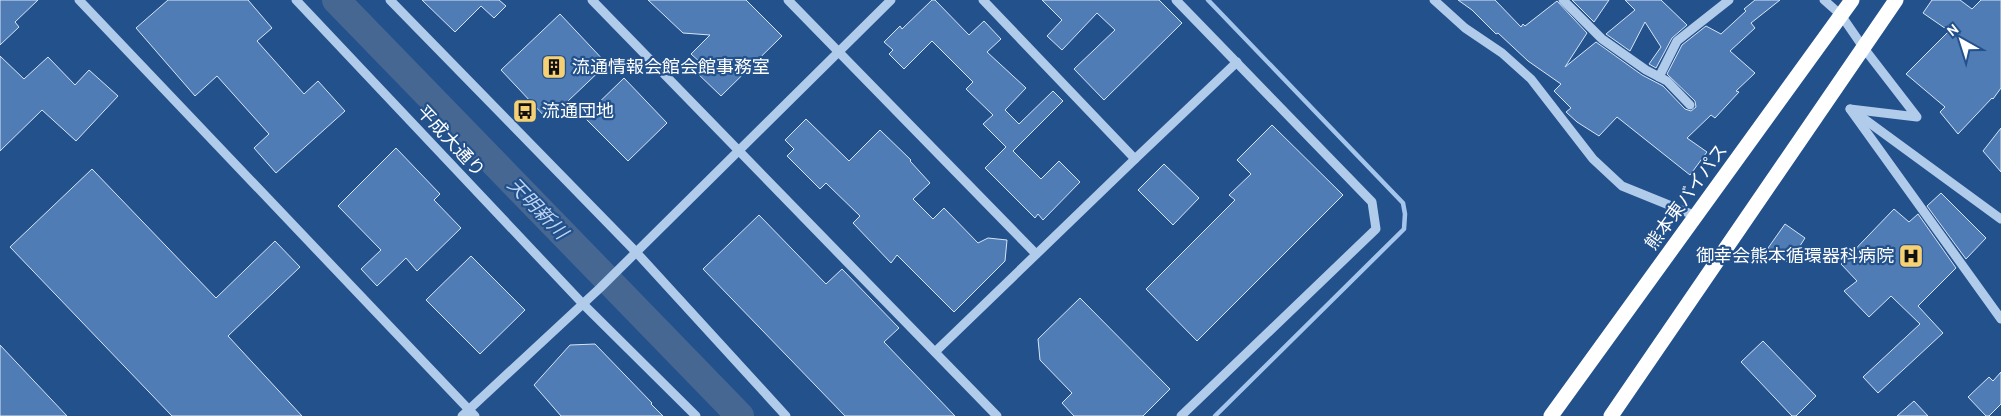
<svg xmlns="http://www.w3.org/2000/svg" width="2001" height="416" viewBox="0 0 2001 416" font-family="Cabin,'Noto Sans JP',sans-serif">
  <rect width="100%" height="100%" fill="#23518c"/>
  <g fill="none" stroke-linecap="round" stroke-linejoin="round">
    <path stroke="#a5c6ec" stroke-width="4.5" d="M1208 0 1403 203 1405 214 1404 229 1215 416"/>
    <path stroke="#466792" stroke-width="28" d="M336 0 740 416"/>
  </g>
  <g fill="#507cb5" stroke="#d6e5f8">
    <path d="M0 0H38L15 22 19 27 0 45Z"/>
    <path d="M168 0H248L272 28 257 41 304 94 318 81 345 111 276 173 254 148 269 134 217 76 195 96 136 28Z"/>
    <path d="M422 0H499L506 6 494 18 481 6 455 32Z"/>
    <path d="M648 0H746L782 36 721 96 694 70 701 63 691 54 710 35 683 33Z"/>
    <path d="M932 0H935L969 35 984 21 1001 39 987 52 1026 88 1005 110 1019 124 1053 91 1063 101 1013 151 1041 179 1059 161 1080 182 1043 220 1038 214 1035 218 985 168 1006 147 983 124 993 115 966 89 973 82 932 41 904 69 889 54 893 50 884 42 900 26 902 29Z"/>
    <path d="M1042 0H1159L1182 23 1104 100 1074 69 1115 30 1097 13 1062 50 1047 36 1062 20Z"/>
    <path d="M1458 0H1495L1521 27 1523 24 1525 26 1557 1 1587 33 1565 67 1596 42 1642 75 1663 86 1685 109 1691 111 1696 107 1695 101 1667 74 1682 45 1706 26 1721 34 1746 11 1744 9 1755 0H1780L1751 23 1755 28 1730 51 1755 73 1736 91 1739 92 1715 118 1711 115 1687 138 1707 152 1690 175 1617 117 1599 136 1577 122 1566 112 1571 108 1554 91 1561 84 1528 61 1498 33 1496 34 1472 10Z"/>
    <path d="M1572 0H1609L1594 22Z"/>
    <path d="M1625 0H1661L1687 25 1672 38 1656 68 1649 64 1661 47 1645 22 1630 51 1606 34 1635 10Z"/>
    <path d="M1932 0H1960L1972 9 1981 0H2001V88L1993 99 1992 98 1958 134 1940 112 1945 107 1906 74 1949 31 1923 13Z"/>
    <path d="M560 14 607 64 548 120 501 70Z"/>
    <path d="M0 56 24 79 48 57 75 85 89 70 118 96 76 141 42 110 0 151Z"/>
    <path d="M624 78 667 123 628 161 584 117Z"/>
    <path d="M806 119 849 161 880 130 911 160 910 161 930 183 913 199 933 219 944 208 978 243 988 238 1007 240 1005 261 954 312 897 255 891 263 853 223 860 216 826 183 820 189 787 156 794 149 785 140Z"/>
    <path d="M1272 125 1343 195 1197 341 1146 289 1235 200 1229 195 1251 174 1237 160Z"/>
    <path d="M2001 128V172L1983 151Z"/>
    <path d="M396 148 440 194 434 200 461 228 417 271 406 258 377 286 361 269 381 250 338 206Z"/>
    <path d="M1164 164 1199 198 1173 225 1138 190Z"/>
    <path d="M92 169 216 298 275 241 300 267 228 336 302 416H172L10 247Z"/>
    <path d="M1941 193 1986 238 1966 259 1927 206Z"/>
    <path d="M1894 209 1909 222 1918 214 1956 268 1918 306 1943 333 1878 393 1863 377 1920 324 1891 296 1869 317 1844 291 1857 281 1841 264Z"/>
    <path d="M759 215 826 284 842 269 899 328 884 342 955 416H845L703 269Z"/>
    <path d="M1785 224 1805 238 1789 263 1768 248Z"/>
    <path d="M471 256 525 310 480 354 426 300Z"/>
    <path d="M1080 298 1170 389 1143 416H1074L1062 403 1072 393 1040 360 1038 339Z"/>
    <path d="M1763 341 1816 396 1796 416H1792L1741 362Z"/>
    <path d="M595 344 652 403 651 404 663 416H561L534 385 570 345Z"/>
    <path d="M0 345 67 416H0Z"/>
    <path d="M2001 372V404L1989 416H1986L1968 397 1989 377 1993 381Z"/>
    <path d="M1914 401 1928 416H1897Z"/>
  </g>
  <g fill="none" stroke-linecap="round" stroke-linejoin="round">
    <g stroke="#b1cbeb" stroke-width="9">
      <path d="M79 0 475 416"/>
      <path d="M296 0 583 304 696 416"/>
      <path d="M390 0 636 252 786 416"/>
      <path d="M592 0 997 416"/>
      <path d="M788 0 1036 254"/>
      <path d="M983 0 1135 159"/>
      <path d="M1176 0 1372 202 1376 229 1181 416"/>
      <path d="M1434 0 1465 28 1502 53 1531 79 1593 159 1622 186 1696 216"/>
      <path d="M1563 0 1602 39 1646 70 1667 81 1690 105"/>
      <path d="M1824 0 1841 15 1863 47 1917 117 1850 109"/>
      <path d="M1659 77 1677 41 1729 0"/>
      <path d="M1850 109 2001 319"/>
      <path d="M1856 113 2001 219"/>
      <path d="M935 352 1135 159 1237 62"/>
      <path d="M462 416 600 288 891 0"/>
    </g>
    <g stroke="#fff" stroke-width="15">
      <path d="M1551 416 1852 0"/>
      <path d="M1611 416 1896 0"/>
    </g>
  </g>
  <defs>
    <symbol id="building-square" viewBox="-11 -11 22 22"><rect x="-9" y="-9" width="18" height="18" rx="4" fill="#f6d174" stroke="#23518c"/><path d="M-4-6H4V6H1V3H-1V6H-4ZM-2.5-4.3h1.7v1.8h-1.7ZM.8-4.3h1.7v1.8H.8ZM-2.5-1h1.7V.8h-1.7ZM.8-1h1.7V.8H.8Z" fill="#111"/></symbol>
    <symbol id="bus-square" viewBox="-11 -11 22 22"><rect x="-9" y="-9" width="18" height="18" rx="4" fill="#f6d174" stroke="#23518c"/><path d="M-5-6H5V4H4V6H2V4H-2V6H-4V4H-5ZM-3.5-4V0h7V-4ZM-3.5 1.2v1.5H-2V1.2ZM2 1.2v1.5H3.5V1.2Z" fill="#111"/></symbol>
    <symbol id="hospital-square" viewBox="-11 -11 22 22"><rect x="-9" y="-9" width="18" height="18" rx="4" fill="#f6d174" stroke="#23518c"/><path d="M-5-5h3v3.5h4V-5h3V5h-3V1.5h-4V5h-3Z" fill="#111"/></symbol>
  </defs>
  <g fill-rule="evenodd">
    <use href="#building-square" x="540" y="53" width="28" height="28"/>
    <use href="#bus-square" x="511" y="97" width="28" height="28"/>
    <use href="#hospital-square" x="1897" y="242" width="28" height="28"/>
  </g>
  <g text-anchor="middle" stroke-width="4.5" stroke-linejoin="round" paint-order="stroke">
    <g font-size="18" fill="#fff" stroke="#23518c" text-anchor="start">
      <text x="572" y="73">流通情報会館会館事務室</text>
      <text x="542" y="117">流通団地</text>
      <text x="1894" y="262" text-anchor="end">御幸会熊本循環器科病院</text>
    </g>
    <g font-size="18" fill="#fff" stroke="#23518c">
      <text transform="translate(451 141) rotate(47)" y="6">平成大通り</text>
      <text transform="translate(1686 197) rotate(-54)" y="6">熊本東バイパス</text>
    </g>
    <g font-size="19" font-style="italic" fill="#bdd5f2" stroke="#23518c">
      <text transform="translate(538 208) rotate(46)" y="7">天明新川</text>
    </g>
  </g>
  <g transform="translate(1961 40) rotate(321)" stroke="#23518c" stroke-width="4" paint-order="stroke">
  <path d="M0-4L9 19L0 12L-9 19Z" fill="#ffffff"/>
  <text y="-8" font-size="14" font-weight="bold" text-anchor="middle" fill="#ffffff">N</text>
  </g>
</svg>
